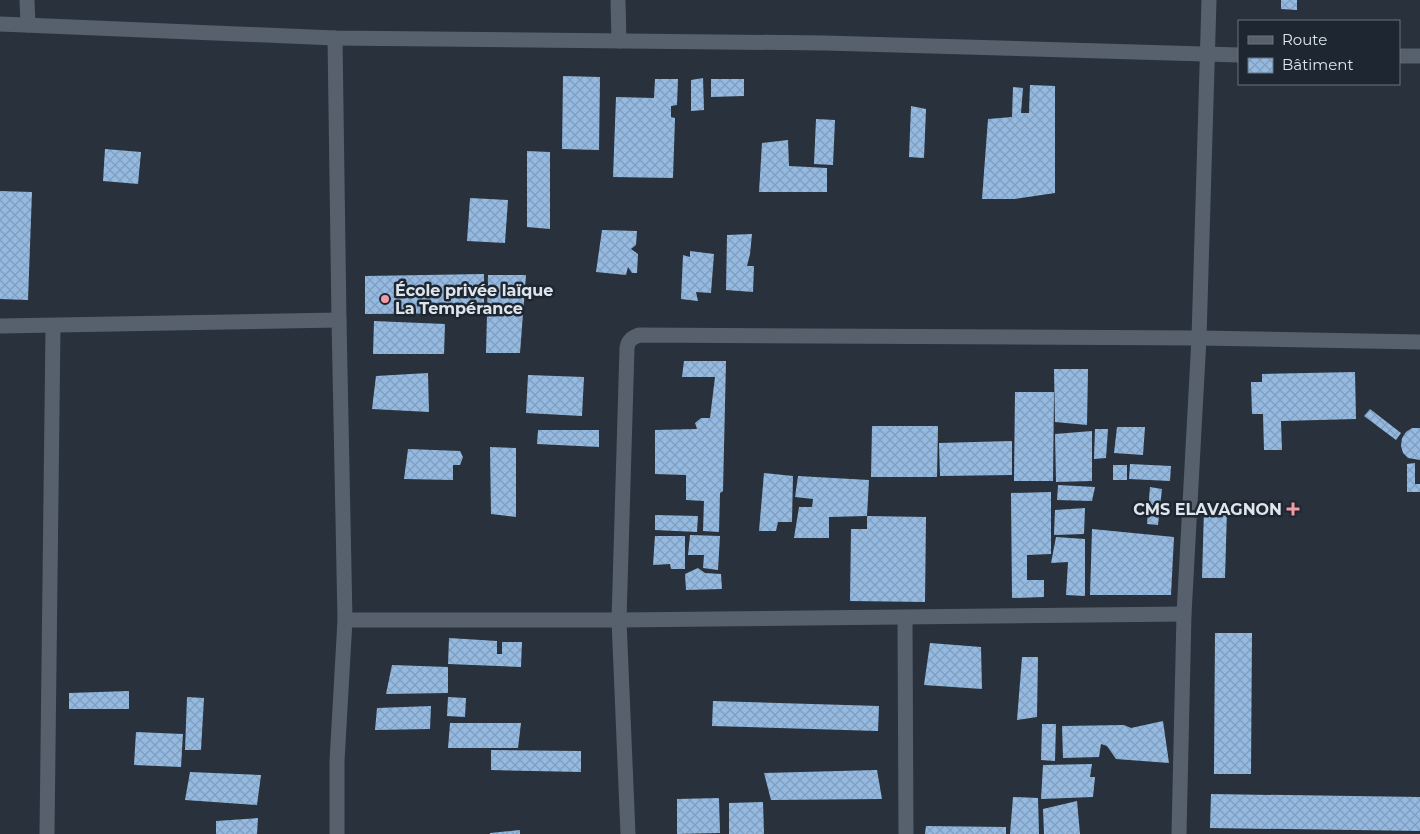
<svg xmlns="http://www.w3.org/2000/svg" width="1420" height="834" viewBox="0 0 1420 834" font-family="Montserrat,sans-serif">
  <defs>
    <pattern id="building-cross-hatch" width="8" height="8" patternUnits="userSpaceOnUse" patternTransform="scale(1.25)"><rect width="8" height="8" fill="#95bae2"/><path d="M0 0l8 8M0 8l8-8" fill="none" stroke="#809dbb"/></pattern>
  </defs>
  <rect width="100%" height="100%" fill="#28313c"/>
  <g fill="url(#building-cross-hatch)">
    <path d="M1281 0H1297V10L1281 9Z"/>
    <path d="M563 76 600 77 599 150 562 149Z"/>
    <path d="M703 78 704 110 691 111V80Z"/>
    <path d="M655 79H678L677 105 671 106V117L675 118 673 178 613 177 616 97 654 98Z"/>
    <path d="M711 79H744V96L711 97Z"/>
    <path d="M1030 85 1055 86V193L1014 199H982L988 119 1012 117 1013 87 1023 88 1021 113H1029Z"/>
    <path d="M911 106 926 109 924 158 909 157Z"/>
    <path d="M816 119 835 120 833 165 814 164Z"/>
    <path d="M788 140 789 166 827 168V192H759L762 143Z"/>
    <path d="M105 149 141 152 138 184 103 181Z"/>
    <path d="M527 151 550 152V229L527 227Z"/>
    <path d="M0 191 32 192 28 300 0 299Z"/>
    <path d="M470 198 508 200 505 243 467 241Z"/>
    <path d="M602 230 637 231 636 245 631 249 638 254 637 273H632L628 267 626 275 596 272Z"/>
    <path d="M752 234 750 254 747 266H754L753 292 726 290 727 235Z"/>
    <path d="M690 251 714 254 711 293 696 292 698 301 681 299 683 255 690 257Z"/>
    <path d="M484 274V313L365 314V276Z"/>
    <path d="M488 275H526L520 353H486Z"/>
    <path d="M374 321 445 324 444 354H373Z"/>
    <path d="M684 361H726L723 491 720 493 719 532 703 531 704 501 686 500V475L655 474V430L697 429 695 423 701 418H710L715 377H682Z"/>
    <path d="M1054 369H1088L1087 425 1055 422Z"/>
    <path d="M1355 372 1356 419 1281 421 1282 450H1264L1263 414H1252L1251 382H1262V374Z"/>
    <path d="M428 373 429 412 372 409 376 376Z"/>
    <path d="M528 375 584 377 582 416 526 413Z"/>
    <path d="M1015 392H1054L1053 481H1014Z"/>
    <path d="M1370 409 1401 433 1396 440 1364 416Z"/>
    <path d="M872 426H938L937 477H871Z"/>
    <path d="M1117 427H1145L1143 455 1114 453Z"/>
    <path d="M1412 428H1420V460L1408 458 1403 453 1401 446 1402 438 1406 432Z"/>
    <path d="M1095 429H1108L1106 458 1094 459Z"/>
    <path d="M538 430H599V447L537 444Z"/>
    <path d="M1092 431V481L1056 482 1055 434Z"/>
    <path d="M1012 441V475L940 476 939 443Z"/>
    <path d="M490 447 516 448V517L491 514Z"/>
    <path d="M408 449 460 451 463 457 460 465H453V480L404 479Z"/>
    <path d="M1415 463V484H1420V492H1407V464Z"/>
    <path d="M1130 464 1171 466 1170 481 1129 479Z"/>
    <rect x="1113" y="465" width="14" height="15"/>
    <path d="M764 473 793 476 792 522H778L776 531H759Z"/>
    <path d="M798 476 869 480 867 516 829 517V538H794L799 507H812L813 499 795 497Z"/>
    <path d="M1058 485 1095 487 1092 501 1057 500Z"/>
    <path d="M1150 487 1162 489 1158 525 1147 524Z"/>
    <path d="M1051 492V554L1027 555V580H1044V597L1012 598 1011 493Z"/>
    <path d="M1085 508 1084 534 1054 535 1055 510Z"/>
    <path d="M1204 509 1227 510 1225 578H1202Z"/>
    <path d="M655 515 698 516 697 532 655 530Z"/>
    <path d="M867 516 926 517 925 602 850 601 851 529H867Z"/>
    <path d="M1092 529 1174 537 1171 595H1090Z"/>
    <path d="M690 535 720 536 718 570 703 568 704 555H688Z"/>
    <path d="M655 536H685V569H671L670 564 653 565Z"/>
    <path d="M1056 537 1085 539V596L1066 595 1068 562 1051 563Z"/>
    <path d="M698 568 705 573 721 574 722 589 686 590 685 574Z"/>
    <path d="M1215 633H1252L1251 774H1214Z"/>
    <path d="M449 638 497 641V654H502V642H522L521 667 448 664Z"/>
    <path d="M930 643 981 647 982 689 924 685Z"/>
    <path d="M1022 657H1038L1037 717 1017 720Z"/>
    <path d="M392 665 448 667V693L386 694Z"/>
    <path d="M129 691V709H69V693Z"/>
    <path d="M187 697 204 698 201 750H185Z"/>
    <path d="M448 697 466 698 465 717 447 716Z"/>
    <path d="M713 701 879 706 878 731 712 726Z"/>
    <path d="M431 706 430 729 375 730 377 708Z"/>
    <path d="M1163 721 1169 763 1116 759 1107 746 1101 744 1099 757 1063 758 1062 726 1124 725 1131 728Z"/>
    <path d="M450 723H521L518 748H448Z"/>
    <path d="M1042 724H1056L1055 761 1041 760Z"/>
    <path d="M136 732 183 734 181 767 134 765Z"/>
    <path d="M491 750 581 751V772L491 770Z"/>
    <path d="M1092 764 1090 777H1095L1093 797 1041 799 1043 765Z"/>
    <path d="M877 770 882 799 771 800 764 773Z"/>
    <path d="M190 772 261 775 257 805 185 800Z"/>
    <path d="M1211 794 1420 797V831L1210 828Z"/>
    <path d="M1013 797 1038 798 1039 834H1010Z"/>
    <path d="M719 798 720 833 677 834V799Z"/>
    <path d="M1077 801 1080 834H1044L1043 809Z"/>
    <path d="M763 802 764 834H729V803Z"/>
    <path d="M258 818 257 834H216V821Z"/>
    <path d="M926 826 1006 827V834H925Z"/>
    <path d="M520 830V834H490V833Z"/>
  </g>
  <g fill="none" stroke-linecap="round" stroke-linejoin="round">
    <g stroke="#57616d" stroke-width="15">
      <path d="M27 0 28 25"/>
      <path d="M618 0 619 41"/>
      <path d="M0 24 335 38 825 43 1239 55"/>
      <path d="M335 38 339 320 345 620 337 761V834"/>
      <path d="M1399 56H1420"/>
      <path d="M0 326 339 320"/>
      <path d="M905 618 906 834"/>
      <path d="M345 620H619L1184 614"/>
      <path d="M47 834 53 326"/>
      <path d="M628 834 619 620 627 348C628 340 632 338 639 335L1199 338 1420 342"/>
      <path d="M1179 834 1184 614 1199 338 1209 0"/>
    </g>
  </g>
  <g fill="#f39aa7" stroke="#1e2731" stroke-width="2">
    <circle cx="385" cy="299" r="5"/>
    <path d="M1290.5 501.5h5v5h5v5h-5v5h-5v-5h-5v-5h5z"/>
  </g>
  <g text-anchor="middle" stroke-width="5" stroke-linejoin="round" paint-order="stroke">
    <g font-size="16" font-weight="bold" fill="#dfe5ec" stroke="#1e2731" text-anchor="start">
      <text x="395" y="296">École privée laïque<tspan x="395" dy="18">La Tempérance</tspan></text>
      <text x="1282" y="515" text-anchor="end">CMS ELAVAGNON</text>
    </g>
  </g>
  <rect x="1238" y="20" width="162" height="65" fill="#1e2731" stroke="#6b737c"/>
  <rect x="1248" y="36" width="25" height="8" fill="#57616d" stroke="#6b737c"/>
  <text x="1282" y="45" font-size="15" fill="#dfe5ec">Route</text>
  <rect x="1248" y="58" width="25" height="15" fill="url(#building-cross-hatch)" stroke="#6b737c"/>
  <text x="1282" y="70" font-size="15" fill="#dfe5ec">Bâtiment</text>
</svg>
